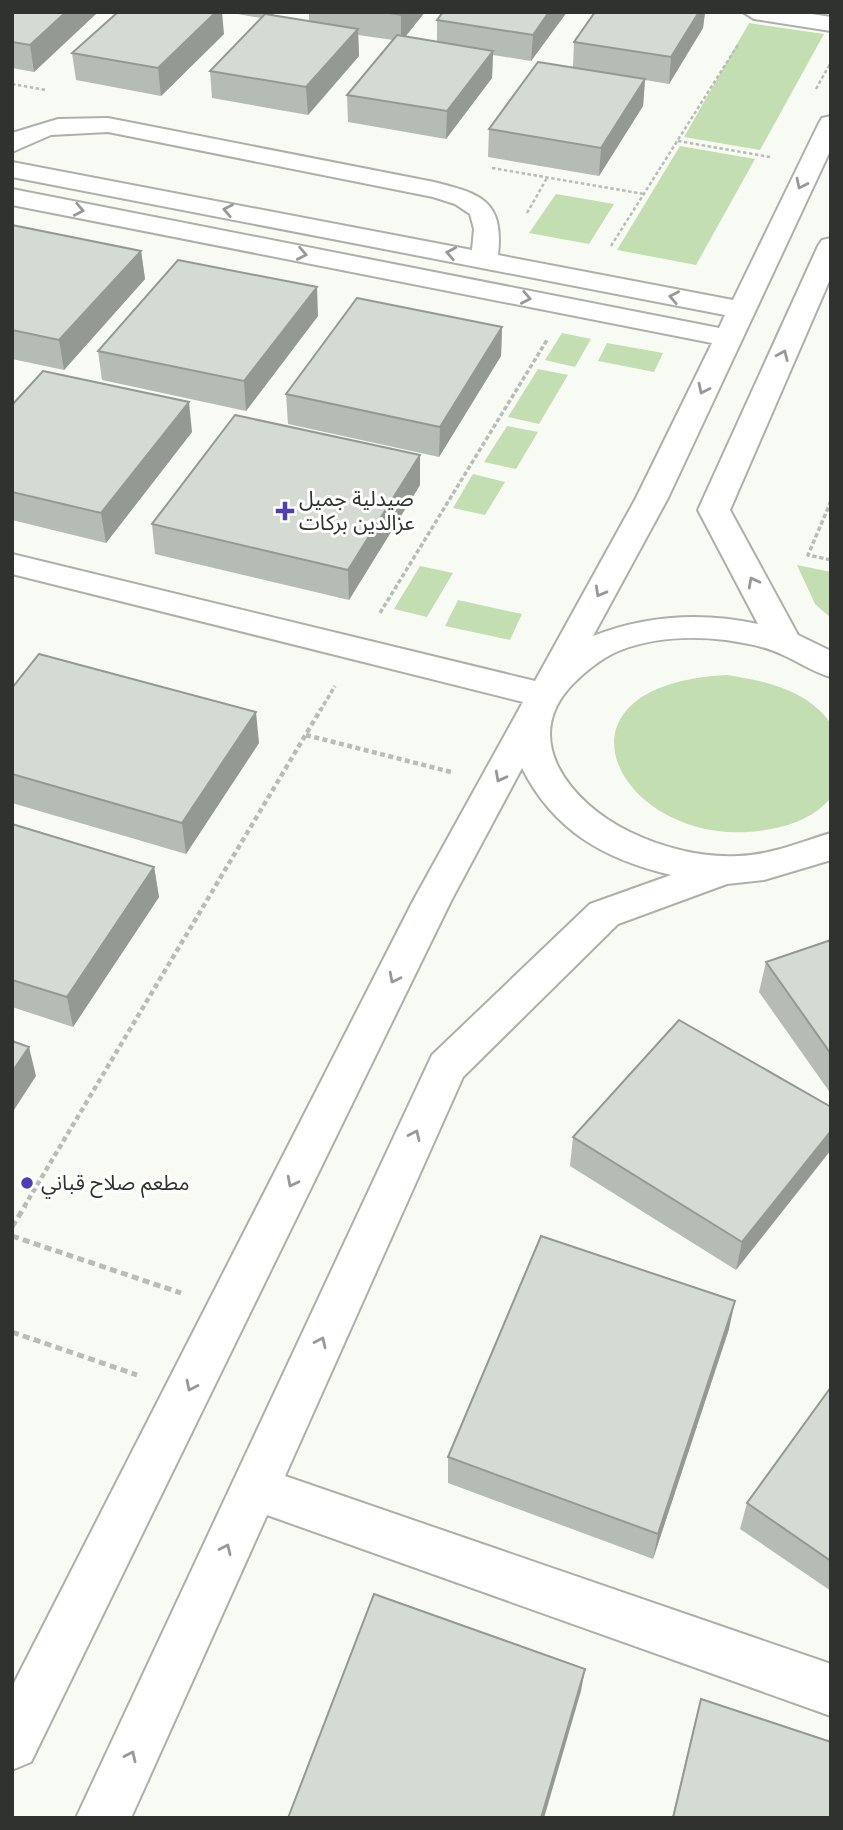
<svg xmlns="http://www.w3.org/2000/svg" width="843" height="1830" viewBox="0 0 843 1830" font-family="'Fira Sans','Noto Sans Arabic',sans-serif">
  <rect width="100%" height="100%" fill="#f7fbf4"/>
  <g fill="#c3deb0">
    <path d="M749 23 824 34 760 150 684 137Z"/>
    <path d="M680 146 755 159 696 265 617 250Z"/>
    <path d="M556 194 614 204 589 244 529 233Z"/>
    <path d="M562 333 591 339 575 367 545 360Z"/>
    <path d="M607 343 663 353 654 372 598 361Z"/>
    <path d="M538 369 568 375 539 424 508 417Z"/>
    <path d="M507 426 538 432 516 469 484 462Z"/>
    <path d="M473 474 505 482 485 515 453 508Z"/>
    <path d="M797 565 831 572V618L815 604Z"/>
    <path d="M420 566 453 573 427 617 394 609Z"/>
    <path d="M458 600 522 614 510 640 445 626Z"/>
    <path d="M727 675C765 681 808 690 831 724V798C815 816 794 825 771 829 624 858 528 685 727 675Z"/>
  </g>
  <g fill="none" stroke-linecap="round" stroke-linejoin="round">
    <defs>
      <g id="minor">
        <path d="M743 12H799L831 17V31L754 19Z"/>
        <path d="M831 116V149L668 498 593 636C647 615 703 612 758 624L698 510 818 246 822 240 831 238V277L730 510 798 635 831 651V677C813 672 799 662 783 655 765 646 745 643 726 640 692 636 654 637 621 650 605 656 591 667 578 679 514 737 572 804 630 832 663 848 702 858 738 856 771 855 800 842 831 833V860L764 880 727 884 618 924 463 1077 285 1476 831 1664V1716L267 1515 131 1818H76L432 1055 590 904 671 875C604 859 554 831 522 768L451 901 31 1762 12 1770V1687L413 901 523 702 12 574V554L535 681 636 498 712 343 12 205V189L719 328 725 315 12 177V162L472 250 474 229 470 214 455 204 433 197 108 132 51 135 12 152V133L58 119 108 118 434 182C481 194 504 200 498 255L733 300 819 123 822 118Z"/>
      </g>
    </defs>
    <use href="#minor" stroke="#acb0a9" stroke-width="4"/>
    <g stroke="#b9bdb7" stroke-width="2.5" stroke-dasharray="3.5 2.5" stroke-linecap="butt">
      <path d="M12 84 46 90"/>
      <path d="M816 89 831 62"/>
      <path d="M678 141 770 157"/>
      <path d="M492 168 644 194"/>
      <path d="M527 213 547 178"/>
      <path d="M611 246 739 43"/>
    </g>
    <g stroke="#b9bdb7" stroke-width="3.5" stroke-dasharray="4.5 2.5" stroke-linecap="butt">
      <path d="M831 501 808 555 831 560"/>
      <path d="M380 613 547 340"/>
      <path d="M320 711 335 686"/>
    </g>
    <g stroke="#b9bdb7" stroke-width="4.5" stroke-dasharray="5 3.5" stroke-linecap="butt">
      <path d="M306 735 451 772"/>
      <path d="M24 1207 321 709"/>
    </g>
    <g stroke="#b9bdb7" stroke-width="5" stroke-dasharray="7 4.5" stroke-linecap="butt">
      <path d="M12 1227 25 1206"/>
      <path d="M12 1236 181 1293"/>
      <path d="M12 1332 137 1375"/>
    </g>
    <use href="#minor" fill="#fff" fill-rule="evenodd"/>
  </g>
  <g fill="#b7bbb5">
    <path d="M12 12H98L34 72 12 68Z"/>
    <path d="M226 12H276L273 15 309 21V12H425L405 37 437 42V20L567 12 531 61 493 55 492 78 446 139 348 122 347 95 393 40 358 35 359 56 308 115 212 98 210 71 261 18Z"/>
    <path d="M595 12H705L703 28 669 84 645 80 643 106 599 176 488 157 489 129 573 67 574 42Z"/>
    <path d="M224 34 161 96 76 80 72 53Z"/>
    <path d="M12 225 141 251 145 279 64 370 12 359Z"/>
    <path d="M318 316 246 411 102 380 98 351Z"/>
    <path d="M502 327 501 356 439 457 288 424 286 394Z"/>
    <path d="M12 405 192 432 106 543 12 520Z"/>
    <path d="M420 455V485L349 600 155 554 152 524Z"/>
    <path d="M12 688 259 743 186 854 12 803Z"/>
    <path d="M12 824 154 867 159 897 73 1027 12 1007Z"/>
    <path d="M831 940V1094L759 992 766 962Z"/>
    <path d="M831 1107 736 1270 570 1166 573 1137Z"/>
    <path d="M729 1329 653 1559 448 1483V1457Z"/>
    <path d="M831 1387V1591L740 1529 747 1503Z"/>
    <path d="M701 1699 831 1818H672L695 1721Z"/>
  </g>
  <g fill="#959994">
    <path d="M66 12H98L34 72 30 45Z"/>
    <path d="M216 12H222L224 34 161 96 158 68Z"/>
    <path d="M403 12H425L401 42V15Z"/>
    <path d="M549 12H567L531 61 533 35Z"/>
    <path d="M699 12H705L703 28 669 84 671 57Z"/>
    <path d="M358 29 359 56 308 115 306 87Z"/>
    <path d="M493 51 492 78 446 139 447 111Z"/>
    <path d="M645 79 643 106 599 176 601 148Z"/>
    <path d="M141 251 145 279 64 370 59 340Z"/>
    <path d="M317 287 318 316 246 411 244 381Z"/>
    <path d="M502 327 501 356 439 457 440 427Z"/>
    <path d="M189 402 192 432 106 543 101 513Z"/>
    <path d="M420 455V485L349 600 348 570Z"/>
    <path d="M256 712 259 743 186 854 182 823Z"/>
    <path d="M154 867 159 897 73 1027 67 997Z"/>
    <path d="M29 1047 36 1076 12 1113V1072Z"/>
    <path d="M831 1131V1150L736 1270 742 1242Z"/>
    <path d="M735 1301 729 1329 653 1559 658 1534Z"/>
    <path d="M585 1669 581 1691 544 1818H541Z"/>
  </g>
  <g fill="#d5dad3" stroke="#959994" stroke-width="2">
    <path d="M12 12H66L30 45 12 42Z"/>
    <path d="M118 12H216L158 68 72 53Z"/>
    <path d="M384 12H403L401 15Z"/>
    <path d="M443 12H549L533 35 437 20Z"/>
    <path d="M595 12H699L671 57 574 42Z"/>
    <path d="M265 14 358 29 306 87 210 71Z"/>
    <path d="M397 35 493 51 447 111 347 95Z"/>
    <path d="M538 62 645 79 601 148 489 129Z"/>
    <path d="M12 225 141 251 59 340 12 330Z"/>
    <path d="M178 260 317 287 244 381 98 351Z"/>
    <path d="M357 298 502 327 440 427 286 394Z"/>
    <path d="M43 371 189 402 101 513 12 492V405Z"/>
    <path d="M235 415 420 455 348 570 152 524Z"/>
    <path d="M39 654 256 712 182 823 12 774V688Z"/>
    <path d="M12 824 154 867 67 997 12 980Z"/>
    <path d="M831 940V1054L766 962Z"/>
    <path d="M679 1020 831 1107V1131L742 1242 573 1137Z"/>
    <path d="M12 1041 29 1047 12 1072Z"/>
    <path d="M541 1236 735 1301 658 1534 448 1457Z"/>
    <path d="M831 1387V1561L747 1503Z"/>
    <path d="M374 1594 585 1669 541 1818H288Z"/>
    <path d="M701 1699 831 1742V1818H673Z"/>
  </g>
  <defs><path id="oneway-chevron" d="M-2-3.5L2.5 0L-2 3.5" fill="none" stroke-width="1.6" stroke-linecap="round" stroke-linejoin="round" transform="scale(1.75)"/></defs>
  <g stroke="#989897">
    <use href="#oneway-chevron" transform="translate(801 184) rotate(116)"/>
    <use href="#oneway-chevron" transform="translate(79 210) rotate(11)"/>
    <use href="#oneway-chevron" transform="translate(228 210) rotate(-169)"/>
    <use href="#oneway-chevron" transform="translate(451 253) rotate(-169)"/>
    <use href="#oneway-chevron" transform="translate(302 254) rotate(11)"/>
    <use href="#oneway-chevron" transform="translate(674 297) rotate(-169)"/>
    <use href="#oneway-chevron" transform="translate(526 298) rotate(11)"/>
    <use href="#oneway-chevron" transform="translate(783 355) rotate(-66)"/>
    <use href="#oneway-chevron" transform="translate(703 389) rotate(116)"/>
    <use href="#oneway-chevron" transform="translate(753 582) rotate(-118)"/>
    <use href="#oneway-chevron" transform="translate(600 592) rotate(119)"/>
    <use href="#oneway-chevron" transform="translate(500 777) rotate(118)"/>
    <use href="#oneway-chevron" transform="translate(394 978) rotate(117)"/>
    <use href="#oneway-chevron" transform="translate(415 1135) rotate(-65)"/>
    <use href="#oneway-chevron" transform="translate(292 1182) rotate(117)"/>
    <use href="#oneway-chevron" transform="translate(321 1342) rotate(-65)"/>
    <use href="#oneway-chevron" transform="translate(191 1386) rotate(116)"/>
    <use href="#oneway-chevron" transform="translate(226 1549) rotate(-65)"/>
    <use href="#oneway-chevron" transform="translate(131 1756) rotate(-65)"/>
  </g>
  <g fill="#4f3fb6" stroke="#fff" stroke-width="2.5">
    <path d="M281.5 500.5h7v7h7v7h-7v7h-7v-7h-7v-7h7z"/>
    <circle cx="27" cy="1183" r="7"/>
  </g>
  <g text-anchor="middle" stroke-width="6" stroke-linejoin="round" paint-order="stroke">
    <g font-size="21" fill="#30322f" stroke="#fff" text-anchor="start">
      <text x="299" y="506">صيدلية جميل<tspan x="299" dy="24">عزالدين بركات</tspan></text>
      <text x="41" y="1190">مطعم صلاح قباني</text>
    </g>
  </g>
  <rect width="843" height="1830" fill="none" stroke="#30322f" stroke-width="28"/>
</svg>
